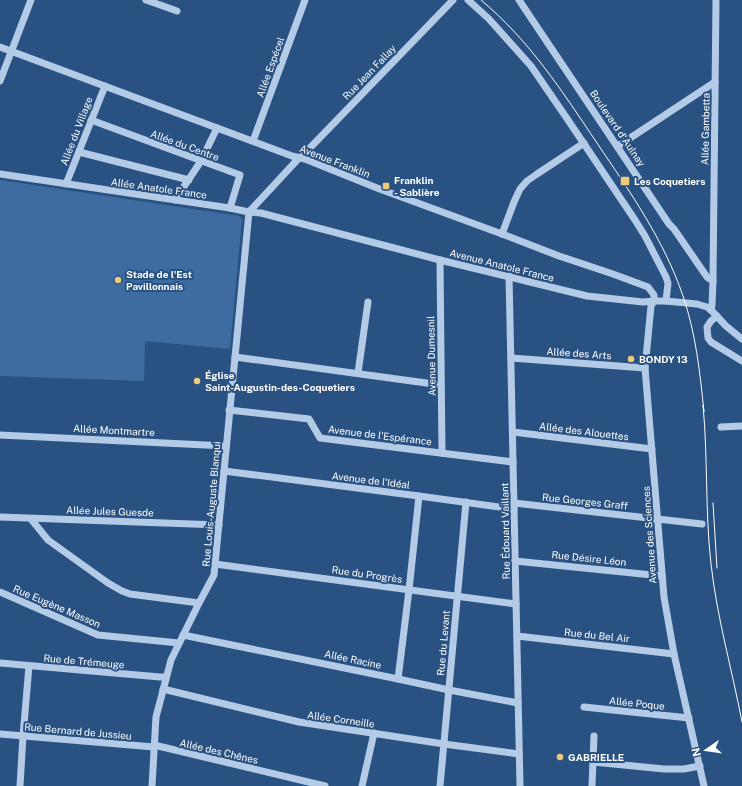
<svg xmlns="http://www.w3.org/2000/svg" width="742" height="786" viewBox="0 0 742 786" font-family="'Public Sans',sans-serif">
  <rect width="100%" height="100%" fill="#295283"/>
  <path fill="#3e6ca0" d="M0 180 239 216 242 219 230 349 145 341 144 381 0 376Z"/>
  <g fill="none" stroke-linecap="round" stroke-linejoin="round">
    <g stroke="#b3cbe7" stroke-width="7">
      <path d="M146 0 177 11"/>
      <path d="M468 0 489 19 531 66 568 120 635 220 645 236 666 277 668 283 666 301"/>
      <path d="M519 0 669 224 674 229 707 277 713 281 712 305 711 310"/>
      <path d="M0 47 292 156 305 159 377 188 502 234 559 256 613 274 648 287 654 295V301L651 306 645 368 664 597 674 654 704 786"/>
      <path d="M0 81 31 0"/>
      <path d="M91 120 240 175 230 208"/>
      <path d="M253 141 305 0"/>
      <path d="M618 146 715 82"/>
      <path d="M79 152 189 180"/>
      <path d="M0 174 230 208 249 212 261 213 440 260 587 296 643 302 654 301H666L697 304 707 307 711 310 726 326 742 339"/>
      <path d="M66 184 105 86"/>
      <path d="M175 200 201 161 217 128"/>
      <path d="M249 212 299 158 306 152 453 0"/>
      <path d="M502 234 514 202 520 189 527 181 537 174 584 143"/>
      <path d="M440 260 442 453"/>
      <path d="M509 276 520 786"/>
      <path d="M713 281 716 0"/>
      <path d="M717 316 711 321 707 327 708 338 711 342 742 361"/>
      <path d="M235 357 441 385"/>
      <path d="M511 358 645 368"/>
      <path d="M358 373 368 302"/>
      <path d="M229 410 309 419 320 438 513 462"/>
      <path d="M721 427 742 426"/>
      <path d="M513 432 652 449"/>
      <path d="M0 435 226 446"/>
      <path d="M224 471 419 496 514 509"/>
      <path d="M514 503 702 524"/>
      <path d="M0 517 219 525"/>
      <path d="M31 519 48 540 108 583 122 591 130 594 199 603"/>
      <path d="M515 561 662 576"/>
      <path d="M215 564 516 604"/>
      <path d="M0 592 98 635 179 643"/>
      <path d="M183 635 398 679 449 690 518 703"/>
      <path d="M517 636 674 654"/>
      <path d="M0 663 160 677H166"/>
      <path d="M398 679 409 590 419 496"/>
      <path d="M163 689 299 722 444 744 519 754"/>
      <path d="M584 707 689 718"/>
      <path d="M0 734 154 747"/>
      <path d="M154 745 325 786"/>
      <path d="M593 762 664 769H684L700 766"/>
      <path d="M20 786 23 736 29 666"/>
      <path d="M152 786 156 717 171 660 199 603 214 575 249 212"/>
      <path d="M362 786 374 733"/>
      <path d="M440 786 466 502"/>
      <path d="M592 786 594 736"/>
    </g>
    <g stroke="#fff" stroke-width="1">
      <path d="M481 0C530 41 562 91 597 143 630 192 664 240 683 296 696 334 700 373 704 412L703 405C708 458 705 511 711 564 717 618 732 669 742 722"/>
      <path d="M713 503 717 568"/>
    </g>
  </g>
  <g fill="#eeca7a" stroke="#295283" stroke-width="1.5">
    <rect x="620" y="176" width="10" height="10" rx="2"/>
    <rect x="382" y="182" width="8" height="8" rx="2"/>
    <circle cx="118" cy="280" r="4"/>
    <circle cx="631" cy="359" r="4"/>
    <circle cx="197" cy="381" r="4"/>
    <circle cx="560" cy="757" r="4"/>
  </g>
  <g text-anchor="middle" stroke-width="4" stroke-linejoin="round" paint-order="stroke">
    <g font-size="10" fill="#fff" stroke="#295283">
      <text transform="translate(270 67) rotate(-70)" y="4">Allée Espécel</text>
      <text transform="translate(369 72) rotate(-46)" y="4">Rue Jean Fallay</text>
      <text transform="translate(618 128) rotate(56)" y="4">Boulevard d'Aulnay</text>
      <text transform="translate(705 129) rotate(-89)" y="4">Allée Gambetta</text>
      <text transform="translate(76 131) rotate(-69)" y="4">Allée du Village</text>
      <text transform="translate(185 145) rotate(20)" y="4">Allée du Centre</text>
      <text transform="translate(335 161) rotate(21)" y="4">Avenue Franklin</text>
      <text transform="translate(159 188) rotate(8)" y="4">Allée Anatole France</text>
      <text transform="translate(502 265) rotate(14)" y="4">Avenue Anatole France</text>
      <text transform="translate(579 353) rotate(4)" y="4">Allée des Arts</text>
      <text transform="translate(431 356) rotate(-91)" y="4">Avenue Dumesnil</text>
      <text transform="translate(114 430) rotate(3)" y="4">Allée Montmartre</text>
      <text transform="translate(584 431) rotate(7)" y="4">Allée des Alouettes</text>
      <text transform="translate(380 435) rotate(7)" y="4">Avenue de l'Espérance</text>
      <text transform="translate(371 480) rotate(7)" y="4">Avenue de l'Idéal</text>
      <text transform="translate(585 501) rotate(6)" y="4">Rue Georges Graff</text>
      <text transform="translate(211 504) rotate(-85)" y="4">Rue Louis-Auguste Blanqui</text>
      <text transform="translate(110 511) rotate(2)" y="4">Allée Jules Guesde</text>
      <text transform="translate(505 531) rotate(-91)" y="4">Rue Édouard Vaillant</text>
      <text transform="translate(649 535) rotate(-94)" y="4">Avenue des Sciences</text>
      <text transform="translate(589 558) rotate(6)" y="4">Rue Désire Léon</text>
      <text transform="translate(367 574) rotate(8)" y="4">Rue du Progrès</text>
      <text transform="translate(57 606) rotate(23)" y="4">Rue Eugène Masson</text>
      <text transform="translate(597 635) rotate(6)" y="4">Rue du Bel Air</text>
      <text transform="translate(443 643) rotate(-85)" y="4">Rue du Levant</text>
      <text transform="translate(353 659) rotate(12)" y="4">Allée Racine</text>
      <text transform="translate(84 661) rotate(5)" y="4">Rue de Trémeuge</text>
      <text transform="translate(637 703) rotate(6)" y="4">Allée Poque</text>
      <text transform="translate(341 719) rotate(8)" y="4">Allée Corneille</text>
      <text transform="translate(78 731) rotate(5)" y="4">Rue Bernard de Jussieu</text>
      <text transform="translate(219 751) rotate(13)" y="4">Allée des Chênes</text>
    </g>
    <g font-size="10" font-weight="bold" fill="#fff" stroke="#295283" text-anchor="start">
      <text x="394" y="184">Franklin<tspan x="394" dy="12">- Sablière</tspan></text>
      <text x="634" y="185">Les Coquetiers</text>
      <text x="126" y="278">Stade de l'Est<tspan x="126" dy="12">Pavillonnais</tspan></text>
      <text x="639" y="363">BONDY 13</text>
      <text x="205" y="379">Église<tspan x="205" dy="12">Saint-Augustin-des-Coquetiers</tspan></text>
      <text x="568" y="761">GABRIELLE</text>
    </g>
  </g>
  <g transform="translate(706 750) rotate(257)" stroke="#295283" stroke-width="3" paint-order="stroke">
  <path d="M0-3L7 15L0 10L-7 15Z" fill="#ffffff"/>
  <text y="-6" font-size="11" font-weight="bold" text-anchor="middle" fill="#ffffff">N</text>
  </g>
</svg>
